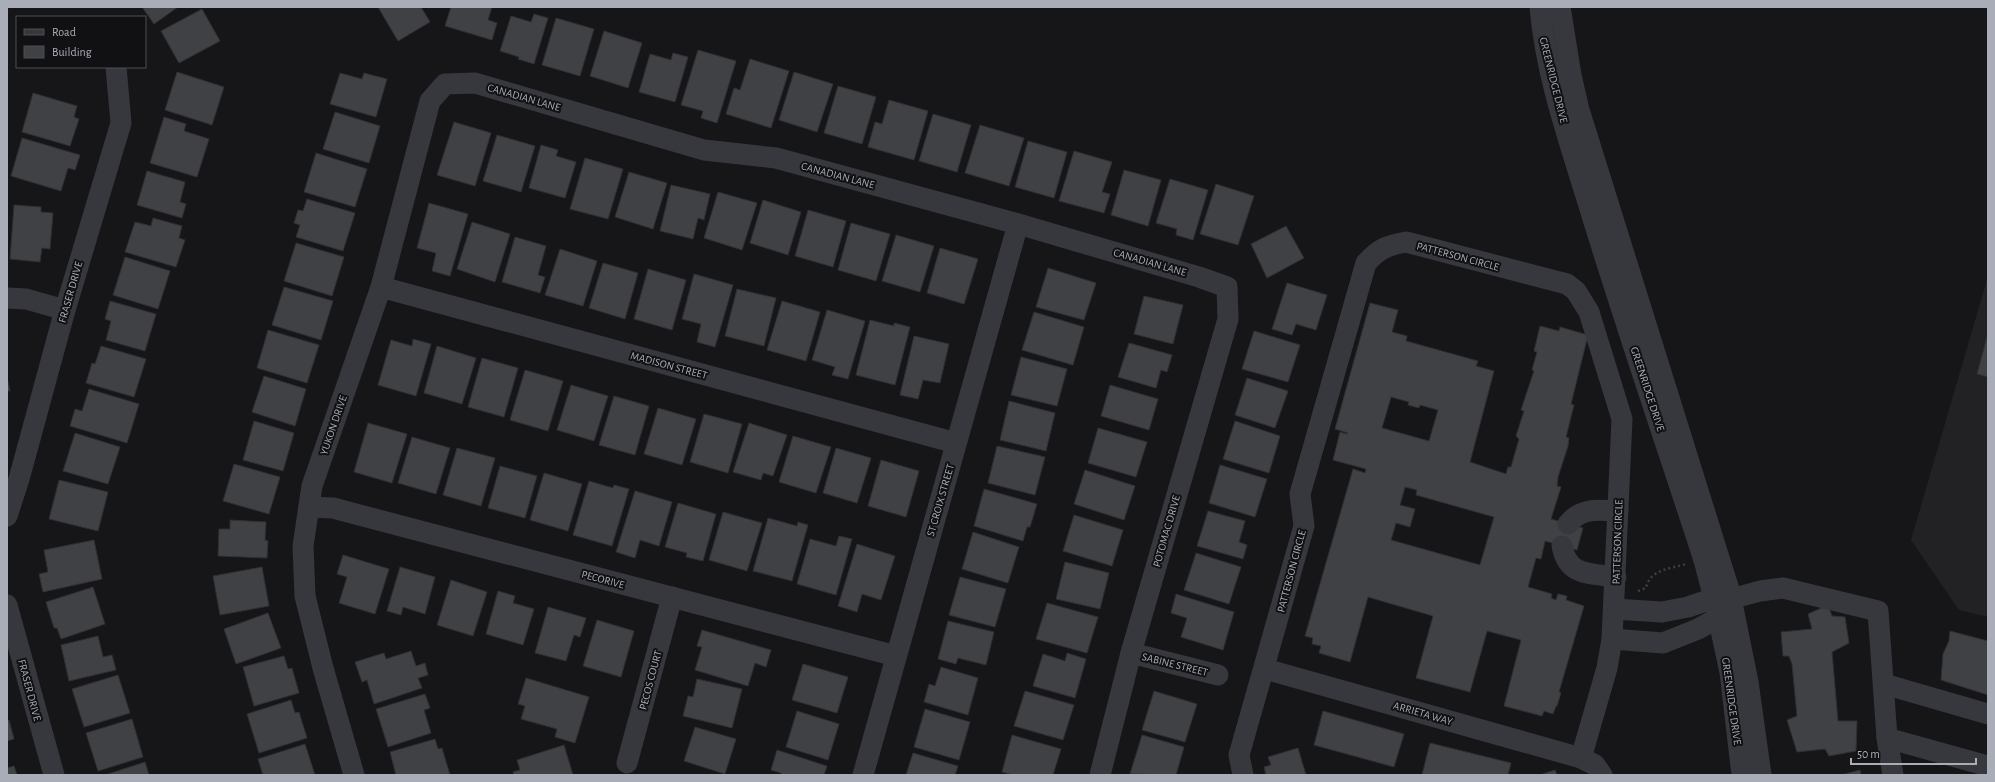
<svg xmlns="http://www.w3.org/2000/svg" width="1995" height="782" viewBox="0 0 1995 782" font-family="'Alegreya Sans',sans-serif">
  <rect width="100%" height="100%" fill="#161618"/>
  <path fill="#222225" d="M1988 276V617L1959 610 1911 540Z"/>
  <g fill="#404145" stroke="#303034" fill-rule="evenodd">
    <path d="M142 7H178L154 24Z"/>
    <path d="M378 7H421L430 22 398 41Z"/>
    <path d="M451 7H492L488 20 497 23 492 40 445 26Z"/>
    <path d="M202 9 220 41 179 63 161 31Z"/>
    <path d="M534 14 548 18 534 64 518 59 519 57 500 51 511 16 531 22Z"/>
    <path d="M556 18 594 29 580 76 542 65Z"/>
    <path d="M604 31 642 43 628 88 590 76Z"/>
    <path d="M698 50 736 61 717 123 701 118 703 111 681 105Z"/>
    <path d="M673 53 688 57 675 102 639 92 650 54 671 60Z"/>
    <path d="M750 59 789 71 771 128 726 114 734 88 740 90Z"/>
    <path d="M177 72 224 87 212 125 165 110Z"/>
    <path d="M794 72 833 84 817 132 779 120Z"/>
    <path d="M340 73 362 79 364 73 387 79 376 117 330 104Z"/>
    <path d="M838 86 876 97 862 144 824 133Z"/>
    <path d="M33 93 77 106 74 117 79 119 70 146 22 132Z"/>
    <path d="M889 100 928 111 914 160 868 147 875 122 882 124Z"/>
    <path d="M335 112 380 126 369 163 323 149Z"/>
    <path d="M933 114 971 125 957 172 919 161Z"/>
    <path d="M164 117 186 124 184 131 209 139 197 177 150 163Z"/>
    <path d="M454 122 491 133 475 186 437 175Z"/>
    <path d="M980 125 1024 138 1009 186 965 173Z"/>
    <path d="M497 135 535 146 521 192 483 181Z"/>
    <path d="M22 138 80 155 75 170 68 168 61 191 11 176Z"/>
    <path d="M1028 141 1067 152 1054 198 1015 187Z"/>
    <path d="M541 145 558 150 556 156 576 162 565 198 529 188Z"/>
    <path d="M1074 151 1112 162 1102 192 1110 194 1104 213 1059 201Z"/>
    <path d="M316 153 367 169 355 207 304 192Z"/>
    <path d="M585 158 623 169 608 219 570 209Z"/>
    <path d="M1124 170 1161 180 1148 226 1111 215Z"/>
    <path d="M147 171 185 182 180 202 186 204 182 218 137 205Z"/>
    <path d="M629 172 667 183 653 229 615 217Z"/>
    <path d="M1170 179 1208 190 1193 240 1176 235 1177 229 1156 223Z"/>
    <path d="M1216 184 1254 196 1238 245 1200 234Z"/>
    <path d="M671 185 710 194 704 220 698 218 693 239 660 231Z"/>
    <path d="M718 192 757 203 742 250 704 238Z"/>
    <path d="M307 199 355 213 343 251 296 237 300 225 294 223 298 210 303 211Z"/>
    <path d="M763 200 801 212 788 255 750 243Z"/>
    <path d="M429 203 468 214 450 276 432 271 436 253 417 248Z"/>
    <path d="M14 205 41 207V212L53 213 50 249 42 248 40 262 10 259Z"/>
    <path d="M808 210 846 221 833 267 795 256Z"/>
    <path d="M153 218 182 226 179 238 185 240 176 267 125 252 135 222 151 226Z"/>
    <path d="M472 222 510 234 495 282 457 269Z"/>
    <path d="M851 223 890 234 876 281 838 270Z"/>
    <path d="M1286 226 1304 258 1267 278 1251 244Z"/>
    <path d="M896 235 934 246 920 292 882 281Z"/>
    <path d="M515 237 546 246 538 275 545 277 540 293 502 282Z"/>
    <path d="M296 243 344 257 332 296 284 281Z"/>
    <path d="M940 248 978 259 964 304 927 293Z"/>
    <path d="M560 249 597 261 583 306 545 295Z"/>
    <path d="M125 257 170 271 158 309 113 295Z"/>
    <path d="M603 263 638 273 625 319 589 308Z"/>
    <path d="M1048 268 1096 283 1084 320 1036 307Z"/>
    <path d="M648 269 686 280 672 330 634 319Z"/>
    <path d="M694 274 733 285 715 347 697 342 701 324 682 319Z"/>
    <path d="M1287 283 1327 295 1316 330 1296 324 1292 335 1272 329Z"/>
    <path d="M284 287 333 301 321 340 272 325Z"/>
    <path d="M737 289 776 298 764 346 725 336Z"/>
    <path d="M1144 296 1183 305 1173 344 1134 334Z"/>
    <path d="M110 301 156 314 145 351 106 340 111 321 105 319Z"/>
    <path d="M782 301 820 312 806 361 767 350Z"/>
    <path d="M1370 303 1398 310 1392 332 1407 336 1406 341 1478 361 1476 366 1494 371 1470 462 1506 474 1508 467H1511L1519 439 1516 436 1524 411 1521 410 1534 371 1532 370 1537 352 1534 351 1540 326 1559 331 1560 327 1588 335 1571 404 1574 405 1566 437 1569 438 1568 446 1558 477 1557 486 1561 487 1551 519 1583 528 1577 550 1545 541 1541 559 1536 558 1528 587 1552 594 1551 598 1556 600 1558 594 1567 596 1566 600 1584 606 1559 692 1561 693 1557 706H1556L1553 714 1544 711 1542 716 1504 706 1521 640 1487 631 1470 692 1416 678 1433 616 1368 597 1350 662 1319 653 1321 646 1312 644 1313 638 1305 636 1353 469 1365 473 1366 469 1333 460 1340 432 1347 434 1348 433 1335 429ZM1391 397 1409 402 1408 405 1419 408 1420 405 1438 410 1429 441 1382 428ZM1405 487 1417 490 1416 495 1494 517 1480 565 1391 540 1396 523 1410 527 1415 509 1400 505Z"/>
    <path d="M827 310 865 321 848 379 832 375 835 367 812 360Z"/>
    <path d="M1034 312 1084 327 1073 365 1022 350Z"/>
    <path d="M870 320 894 326V323L910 327 895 385 856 375Z"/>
    <path d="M268 330 319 345 307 383 257 368Z"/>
    <path d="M1254 331 1300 345 1288 382 1242 369Z"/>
    <path d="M1988 333V377L1977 374Z"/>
    <path d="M914 336 949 344 940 383 923 380 918 399 900 395Z"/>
    <path d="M413 339 431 344 416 396 378 385 391 340 412 346Z"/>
    <path d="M1129 343 1172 355 1167 372 1161 370 1156 388 1118 377Z"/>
    <path d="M101 346 146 359 134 397 86 383 92 363 95 364Z"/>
    <path d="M437 346 476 358 462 404 424 393Z"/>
    <path d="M1021 357 1067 369 1057 406 1011 395Z"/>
    <path d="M482 358 518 368 504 417 468 407Z"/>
    <path d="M525 370 563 381 548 431 510 420Z"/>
    <path d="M264 376 306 389 295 426 252 412Z"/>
    <path d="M7 377 10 391H7Z"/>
    <path d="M1247 378 1288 391 1275 428 1235 415Z"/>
    <path d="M571 385 608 396 594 441 557 430Z"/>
    <path d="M1110 385 1158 399 1149 430 1101 416Z"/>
    <path d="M89 389 139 404 127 443 70 426 75 409 82 411Z"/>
    <path d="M614 396 649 406 635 455 599 445Z"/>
    <path d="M1009 401 1055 413 1046 451 1000 440Z"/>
    <path d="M658 408 696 419 682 465 644 454Z"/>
    <path d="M704 414 742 424 728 473 690 462Z"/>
    <path d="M254 421 294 433 283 471 243 460Z"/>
    <path d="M1235 421 1280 436 1269 473 1223 459Z"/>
    <path d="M368 423 407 434 392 483 354 472Z"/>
    <path d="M749 423 787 435 773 476 763 473 761 480 733 472Z"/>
    <path d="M1098 428 1147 442 1136 477 1088 463Z"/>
    <path d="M75 433 120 447 108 484 63 471Z"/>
    <path d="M793 436 831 447 816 493 779 482Z"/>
    <path d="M412 437 450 448 436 494 398 483Z"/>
    <path d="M997 446 1045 457 1035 495 988 483Z"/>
    <path d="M457 448 495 458 481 506 443 495Z"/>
    <path d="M836 448 871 458 857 503 823 493Z"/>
    <path d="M881 460 919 471 906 517 868 506Z"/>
    <path d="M234 464 280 477 269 514 223 501Z"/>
    <path d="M1220 465 1267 479 1255 517 1209 503Z"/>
    <path d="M500 466 537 476 525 518 488 508Z"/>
    <path d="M1085 470 1135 486 1124 520 1074 504Z"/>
    <path d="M544 473 582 484 568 531 530 520Z"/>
    <path d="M59 480 108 492 98 531 49 519Z"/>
    <path d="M589 481 613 488 614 485 629 489 612 546 573 535Z"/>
    <path d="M984 489 1037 504 1030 527H1027L1023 541 974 526Z"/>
    <path d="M635 491 672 502 659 546 640 540 635 558 616 552Z"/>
    <path d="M678 503 716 514 703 561 686 557 687 553 665 547Z"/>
    <path d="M1208 511 1245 521 1239 542 1247 545 1243 559 1197 546Z"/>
    <path d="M723 512 762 523 747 571 709 560Z"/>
    <path d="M1074 515 1123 530 1112 566 1063 551Z"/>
    <path d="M768 518 797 526 798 522 808 525 792 581 753 571Z"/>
    <path d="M230 520 266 522 265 540 268 541 267 558 218 556 219 529H230Z"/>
    <path d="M973 532 1019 547 1008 583 962 569Z"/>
    <path d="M839 536 852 539 836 595 797 584 810 539 836 546Z"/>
    <path d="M94 540 102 579 43 592 39 574 48 572 44 550Z"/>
    <path d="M857 544 895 556 881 600 862 594 857 612 838 606Z"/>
    <path d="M1196 553 1241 567 1229 604 1184 590Z"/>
    <path d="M343 555 389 569 375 614 339 603 347 577 337 574Z"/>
    <path d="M1065 562 1109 573 1100 609 1056 599Z"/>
    <path d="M262 567 269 606 220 615 213 576Z"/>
    <path d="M400 567 435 577 425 614 403 607 401 615 387 611Z"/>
    <path d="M960 577 1006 589 995 627 949 615Z"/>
    <path d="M451 580 487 592 473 636 437 625Z"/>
    <path d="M93 587 105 624 61 639 57 628H54L46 602Z"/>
    <path d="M498 591 515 596 513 603 534 609 523 645 486 634Z"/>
    <path d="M1176 594 1234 612 1223 650 1181 637 1187 618 1171 613Z"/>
    <path d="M1047 603 1098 617 1087 653 1036 639Z"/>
    <path d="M1828 605 1832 616 1845 617 1849 643 1832 652 1838 721H1857L1856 751 1829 756 1825 749 1797 752 1787 720 1797 716 1792 664 1789 656H1783L1781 632 1812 629 1808 614Z"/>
    <path d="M548 607 586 618 580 637 574 635 566 661 535 653Z"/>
    <path d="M268 613 281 648 236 664 224 629Z"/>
    <path d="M597 620 634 631 621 677 583 666Z"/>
    <path d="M948 621 994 632 986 665 958 658 956 664 938 659Z"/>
    <path d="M702 630 771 650 766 667 755 663 748 686 695 670 702 647 697 646Z"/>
    <path d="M1950 631 1988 641V695L1941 680 1943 654 1949 641Z"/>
    <path d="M98 636 103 657 112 655 116 670 69 681 61 645Z"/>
    <path d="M411 651 416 666 425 663 428 675 418 678 422 688 374 704 367 680 362 682 355 662 384 653 386 659Z"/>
    <path d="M1067 653 1086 659 1075 698 1033 686 1043 654 1065 661Z"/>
    <path d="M284 656 288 669 292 668 299 693 254 706 243 667Z"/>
    <path d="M803 664 848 677 837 713 792 700Z"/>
    <path d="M941 667 978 678 968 715 924 702 929 684 935 686Z"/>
    <path d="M118 675 130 713 84 727 72 689Z"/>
    <path d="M526 678 589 697 575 743 555 737 557 729 521 719 525 706 518 704Z"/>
    <path d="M697 679 742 689 732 728 683 716 688 696 693 697Z"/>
    <path d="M1025 691 1074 705 1063 740 1014 726Z"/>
    <path d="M1154 691 1197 704 1185 742 1142 730Z"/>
    <path d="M425 694 430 708 424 710 431 733 388 747 376 709Z"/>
    <path d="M291 700 295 713 299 712 307 738 259 753 247 714Z"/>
    <path d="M925 709 970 722 959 760 914 747Z"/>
    <path d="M797 711 839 724 828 760 786 747Z"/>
    <path d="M1323 711 1404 734 1394 767 1314 745Z"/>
    <path d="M132 719 143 757 98 771 86 733Z"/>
    <path d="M9 720 14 739 7 741V721Z"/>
    <path d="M695 727 736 739 725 774 684 761Z"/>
    <path d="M1012 735 1061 749 1053 775H1013L1002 772Z"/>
    <path d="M1142 735 1184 747 1176 775 1130 774Z"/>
    <path d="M435 739 438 749 442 748 450 775H396L390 752Z"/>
    <path d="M1430 743 1511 763 1508 775H1422Z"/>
    <path d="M305 744 315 775H263L258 759Z"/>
    <path d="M564 745 573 775H514L513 772 520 770 517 760Z"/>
    <path d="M1298 748 1306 775H1266L1264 767 1271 765 1268 757Z"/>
    <path d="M777 750 827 766 824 775H780L781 773 771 770Z"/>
    <path d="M913 753 958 766 955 775H906Z"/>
    <path d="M145 762 149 775H105Z"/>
    <path d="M14 766 17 775H7V768Z"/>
    <path d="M1555 770 1557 775H1540Z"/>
    <path d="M1860 770 1861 775H1841Z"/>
  </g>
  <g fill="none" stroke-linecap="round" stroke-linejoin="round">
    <path stroke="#3d3f44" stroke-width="2.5" stroke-dasharray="2 3" stroke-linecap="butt" d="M1638 591 1646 588C1650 569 1670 569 1686 564"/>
    <g stroke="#37383d" stroke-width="21">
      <path d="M1540 7C1546 77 1570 143 1590 209 1626 327 1666 443 1704 560L1714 598 1730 672 1742 775"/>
      <path d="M1560 7 1571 75 1579 110 1730 593 1748 682 1761 775"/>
      <path d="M381 287 956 443"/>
      <path d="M7 298 26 299 65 310"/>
      <path d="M309 507 333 508 896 656"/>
      <path d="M7 516 19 479 65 310 121 123 116 67"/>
      <path d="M1568 524C1581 507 1599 510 1618 511"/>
      <path d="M1562 546C1568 577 1590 573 1616 577"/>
      <path d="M1731 599 1760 591 1783 588 1878 611 1887 738 1893 775"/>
      <path d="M7 605 54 775"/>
      <path d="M1614 609 1662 612 1688 607 1726 594"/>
      <path d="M1612 639 1663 643 1698 629 1718 618 1731 614"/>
      <path d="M1131 653 1218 675"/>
      <path d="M1265 669 1581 758 1595 765 1602 775"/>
      <path d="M1884 684 1988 714"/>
      <path d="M1887 738 1988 766"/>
      <path d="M627 763 672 597"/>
      <path d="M354 775 323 668 305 596 303 546 312 486 381 287 430 101 445 84 475 83 704 150 776 158 1018 224 1199 277 1227 287 1228 319 1131 653 1100 775"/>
      <path d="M863 775 1018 224"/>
      <path d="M1243 775 1239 755 1304 526 1300 494 1366 263C1379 249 1387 245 1406 242L1567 284 1576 291 1589 312 1622 419 1612 639 1607 668 1581 758"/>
    </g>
  </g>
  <g text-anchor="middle" stroke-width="4" stroke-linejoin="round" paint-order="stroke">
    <g font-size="11" fill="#a8adb8" stroke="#111113">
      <text transform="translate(1554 80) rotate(76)" y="4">GREENRIDGE DRIVE</text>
      <text transform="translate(524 97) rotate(16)" y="4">CANADIAN LANE</text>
      <text transform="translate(838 175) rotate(15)" y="4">CANADIAN LANE</text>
      <text transform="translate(1458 256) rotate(15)" y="4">PATTERSON CIRCLE</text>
      <text transform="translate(1150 262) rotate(16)" y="4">CANADIAN LANE</text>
      <text transform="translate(70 292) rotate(-74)" y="4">FRASER DRIVE</text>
      <text transform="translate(669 365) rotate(15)" y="4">MADISON STREET</text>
      <text transform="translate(1648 389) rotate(72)" y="4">GREENRIDGE DRIVE</text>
      <text transform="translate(333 425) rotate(-71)" y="4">YUKON DRIVE</text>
      <text transform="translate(940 500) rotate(-74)" y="4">ST CROIX STREET</text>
      <text transform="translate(1166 531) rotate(-74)" y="4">POTOMAC DRIVE</text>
      <text transform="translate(1617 542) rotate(-88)" y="4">PATTERSON CIRCLE</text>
      <text transform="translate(1291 571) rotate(-75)" y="4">PATTERSON CIRCLE</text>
      <text transform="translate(603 579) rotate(15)" y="4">PECORIVE</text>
      <text transform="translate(1175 664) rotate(14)" y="4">SABINE STREET</text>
      <text transform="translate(650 680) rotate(-75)" y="4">PECOS COURT</text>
      <text transform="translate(30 690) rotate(75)" y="4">FRASER DRIVE</text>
      <text transform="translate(1732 701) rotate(82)" y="4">GREENRIDGE DRIVE</text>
      <text transform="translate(1423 713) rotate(16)" y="4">ARRIETA WAY</text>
    </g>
  </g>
  <rect width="1995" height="782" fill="none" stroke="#a8adb8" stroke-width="16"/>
  <rect x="16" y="16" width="130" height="52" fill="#111113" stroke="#4d4f55"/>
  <rect x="24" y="29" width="20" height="6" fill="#37383d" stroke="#4d4f55"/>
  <text x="52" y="36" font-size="12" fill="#a8adb8">Road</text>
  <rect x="24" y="46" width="20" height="12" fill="#404145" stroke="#4d4f55"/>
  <text x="52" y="56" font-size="12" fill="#a8adb8">Building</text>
  <path d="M1851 758v6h125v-6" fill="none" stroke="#a8adb8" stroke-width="2"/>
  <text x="1857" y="758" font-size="12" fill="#a8adb8" stroke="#111113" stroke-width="3" paint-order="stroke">50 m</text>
</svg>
